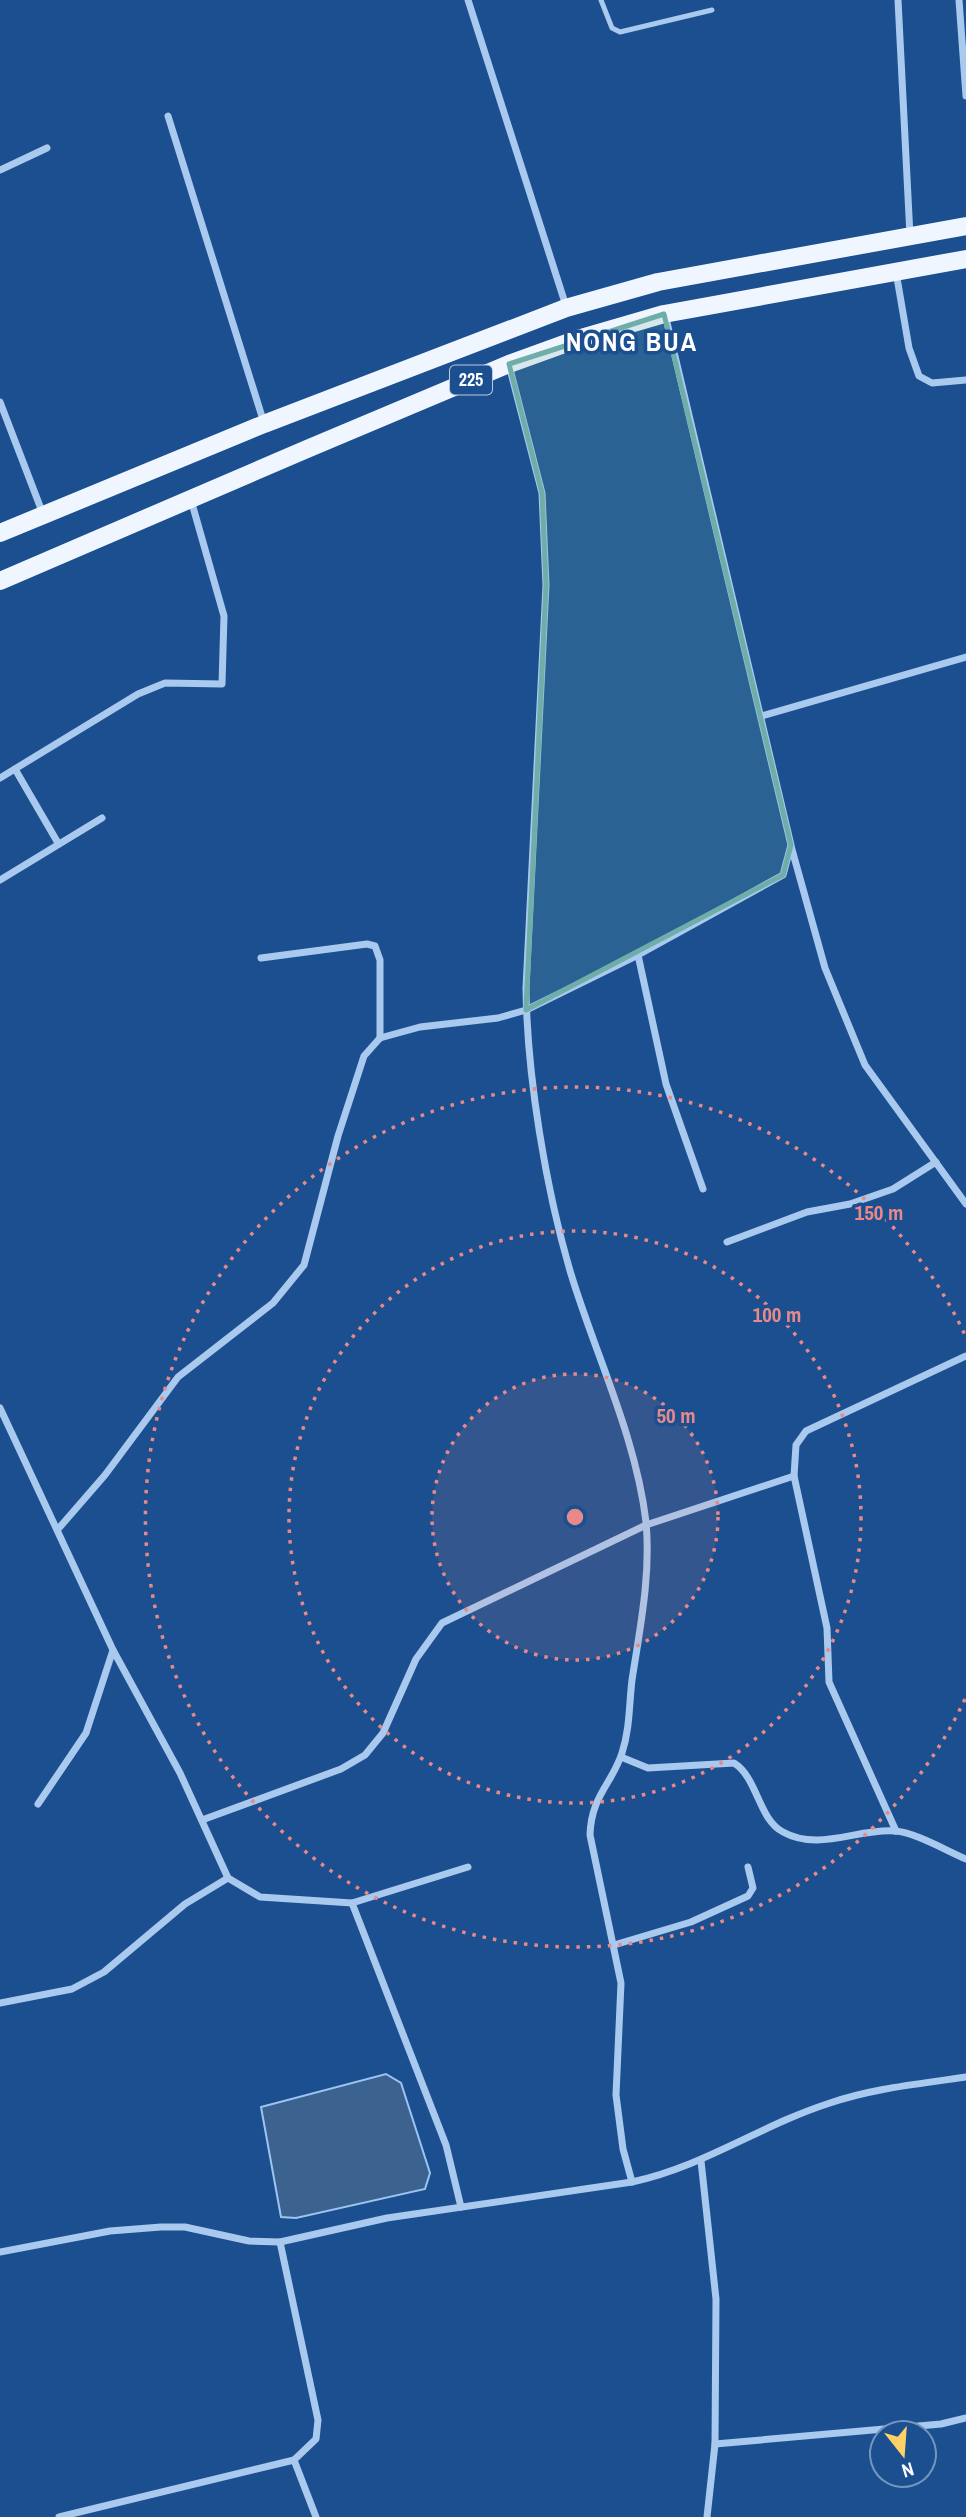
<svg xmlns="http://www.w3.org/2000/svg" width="966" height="2517" viewBox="0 0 966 2517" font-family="'Archivo Narrow',sans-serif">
  <rect width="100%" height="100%" fill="#1b4f8f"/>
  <path fill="#3c6290" stroke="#9cc4f0" stroke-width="2" d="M386 2074 401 2083 430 2173 425 2189 296 2218 281 2217 261 2107Z"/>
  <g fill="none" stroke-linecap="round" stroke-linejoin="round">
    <path stroke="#a9c9ee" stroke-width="5" d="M601 0 612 28 620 32 712 10"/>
    <g stroke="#a9c9ee" stroke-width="7">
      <path d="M468 0 566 306"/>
      <path d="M898 0 910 236"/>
      <path d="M959 0 966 96"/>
      <path d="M168 116 264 423"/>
      <path d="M0 170 47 148"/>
      <path d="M896 272 909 348 919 376 932 383 966 380"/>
      <path d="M509 365 542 493 546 585 526 988C527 1076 546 1190 571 1274 596 1356 636 1437 646 1522 651 1575 640 1628 632 1680 629 1705 630 1728 622 1753 612 1784 591 1796 590 1835L621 1983 616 2095 623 2149 632 2182"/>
      <path d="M0 402 43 514"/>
      <path d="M762 716 966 657"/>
      <path d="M15 769 58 843"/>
      <path d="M0 778 138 694 165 683 222 684 224 616 191 500"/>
      <path d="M791 846 825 968 865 1065 966 1204"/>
      <path d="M0 880 102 818"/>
      <path d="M638 955 666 1084 703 1189"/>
      <path d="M261 958 367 944 375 946 380 960V1038"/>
      <path d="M727 1242 807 1212 850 1204 893 1189 936 1162"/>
      <path d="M0 1408 113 1650 180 1773 228 1878 260 1897 352 1903 468 1867"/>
      <path d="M59 1528 105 1475 178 1377 273 1303 304 1265 338 1136 364 1056 380 1038 420 1027 498 1018 526 1010 638 955 783 875 791 845 665 314"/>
      <path d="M621 1757 648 1768 734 1763C758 1778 758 1819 783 1832 819 1852 858 1828 895 1831 914 1832 947 1851 966 1859"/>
      <path d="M38 1804 86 1733 113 1650"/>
      <path d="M202 1820 341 1769 365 1755 383 1733 416 1659 442 1623 646 1525 794 1476"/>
      <path d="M896 1831 829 1682 827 1628 794 1476 796 1445 806 1431 966 1356"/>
      <path d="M352 1903 446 2145 461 2207"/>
      <path d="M614 1945 691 1922 748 1896 753 1888 748 1867"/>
      <path d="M0 2003 72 1989 104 1972 185 1904 228 1878"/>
      <path d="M701 2161 716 2299 715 2444 707 2517"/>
      <path d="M0 2252 110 2231 161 2227H185L249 2241 280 2242 387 2218 632 2182C703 2167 761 2125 830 2103 874 2088 920 2084 966 2077"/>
      <path d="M715 2444 941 2424 966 2418"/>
      <path d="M294 2460 316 2517"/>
      <path d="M59 2517 294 2460 316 2439 318 2420 280 2242"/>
    </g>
    <g stroke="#f0f6ff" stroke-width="18">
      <path d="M0 533 264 424 566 308 658 282 966 226"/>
      <path d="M0 581 307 449 509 364 578 339 664 314 966 259"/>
    </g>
  </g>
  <path fill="#6fada8" fill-opacity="0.2" stroke="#6fada8" stroke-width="5" stroke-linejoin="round" d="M664 314 791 845 783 875 526 1010 546 585 542 493 509 364Z"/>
  <circle cx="575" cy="1517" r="143" fill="#e88989" fill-opacity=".12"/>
  <g fill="none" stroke="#e88989" stroke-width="3.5" stroke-dasharray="3.5 7">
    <circle cx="575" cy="1517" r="143"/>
    <circle cx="575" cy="1517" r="286"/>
    <path d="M965 1699A430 430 0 1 1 965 1335"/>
  </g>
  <g text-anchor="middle" stroke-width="7" stroke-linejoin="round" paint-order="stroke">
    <rect fill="#1b4f8f" stroke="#bbcadd" stroke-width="2" x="450" y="365.5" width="42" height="29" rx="5"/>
    <g font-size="18" font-weight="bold" fill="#fff">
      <text x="471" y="386">225</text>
    </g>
    <g font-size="26" font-weight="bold" letter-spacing="2" fill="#fff" stroke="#1b4f8f">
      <text x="632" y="351">NONG BUA</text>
    </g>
  </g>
  <circle cx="575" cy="1517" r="10" fill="#e88989" stroke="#1b4f8f" stroke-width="3.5"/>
  <g font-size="21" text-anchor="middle" font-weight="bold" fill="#e88989" stroke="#1b4f8f" stroke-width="7" stroke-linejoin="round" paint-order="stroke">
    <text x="879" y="1220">150 m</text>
    <text x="777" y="1322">100 m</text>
    <text x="676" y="1423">50 m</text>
  </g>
  <g transform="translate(903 2454) rotate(163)"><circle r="33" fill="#1b4f8f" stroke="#7695bc" stroke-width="2"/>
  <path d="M0-5L12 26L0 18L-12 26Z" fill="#ffd166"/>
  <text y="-10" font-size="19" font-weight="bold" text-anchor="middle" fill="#ffffff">N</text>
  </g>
</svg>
